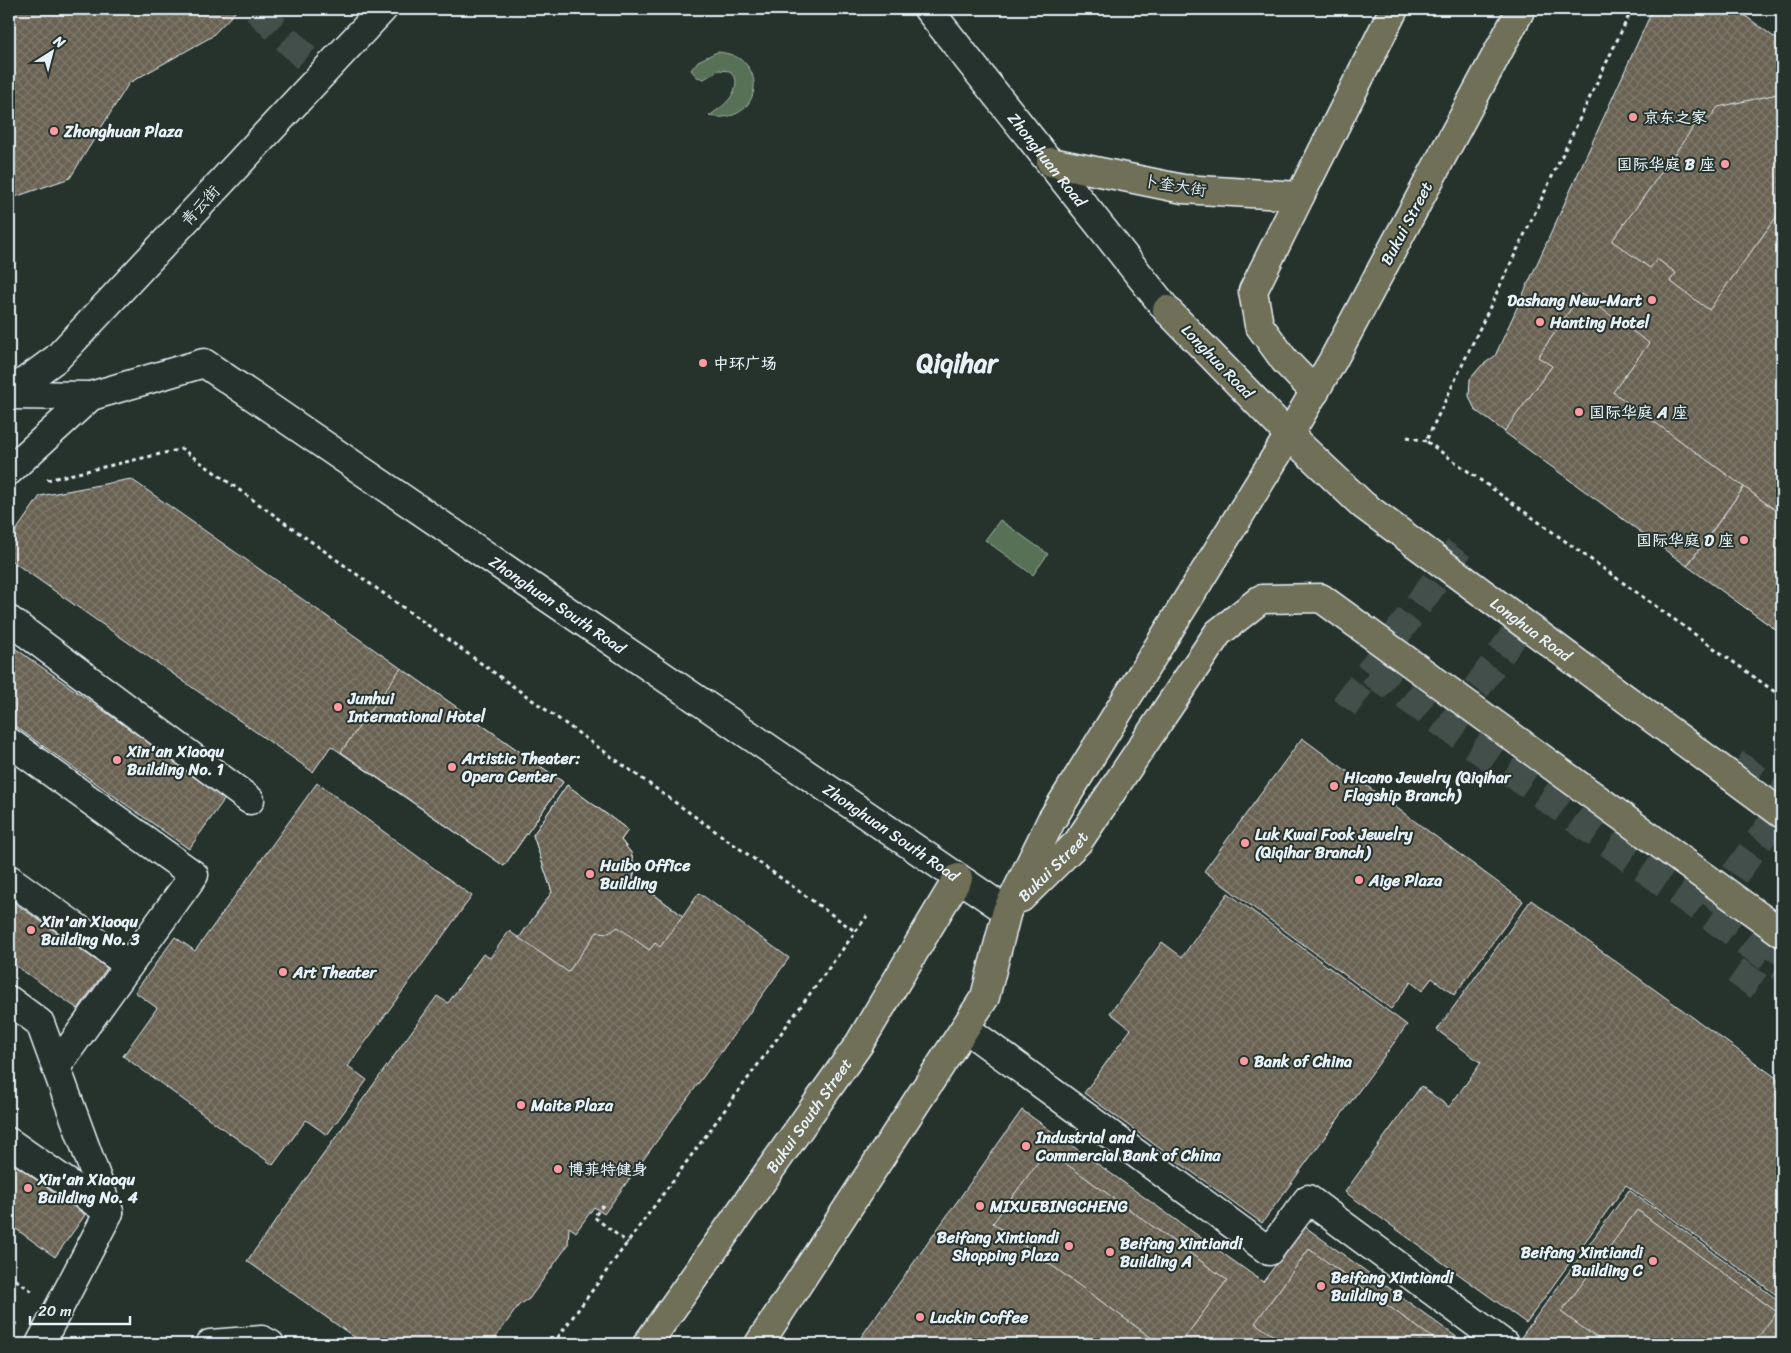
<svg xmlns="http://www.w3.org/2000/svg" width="1791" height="1353" viewBox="0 0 1791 1353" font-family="Sriracha,'LXGW WenKai TC',sans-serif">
  <defs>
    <pattern id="building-cross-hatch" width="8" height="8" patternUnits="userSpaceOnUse" patternTransform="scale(1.25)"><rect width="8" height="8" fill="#696252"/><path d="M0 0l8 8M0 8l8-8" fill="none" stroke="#7e796c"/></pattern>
  </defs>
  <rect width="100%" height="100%" fill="#26332d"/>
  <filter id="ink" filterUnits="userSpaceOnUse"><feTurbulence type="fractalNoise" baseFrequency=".02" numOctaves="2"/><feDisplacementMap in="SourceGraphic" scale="10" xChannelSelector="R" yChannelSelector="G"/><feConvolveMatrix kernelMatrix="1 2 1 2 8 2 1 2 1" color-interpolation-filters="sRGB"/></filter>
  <g filter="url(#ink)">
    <g fill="#577157" stroke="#a0b1a8">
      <path d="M717 52C772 55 763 127 709 116 723 106 736 98 736 80L730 71 719 70 704 79 697 77 691 70 698 61Z"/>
      <path d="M1000 520 1048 554 1033 575 985 540Z"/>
    </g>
    <g fill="url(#building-cross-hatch)" stroke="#e8f1f8">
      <path d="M9 9H238L211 37 129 83 70 178 9 199Z"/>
      <path d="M1653 9H1736L1782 43V634L1475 410 1469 396 1470 379 1481 366 1495 356Z"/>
      <path d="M1782 93V209L1709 310 1670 281 1676 273 1657 259 1650 268 1612 241 1703 114 1709 119 1718 107Z"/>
      <path d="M1581 294 1649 343 1613 392 1744 487 1687 566 1504 432 1552 366 1538 357Z"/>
      <path d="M131 479 563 782 504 866 331 746 313 772 9 559V541L40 496Z"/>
      <path d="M1744 487 1782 515V634L1687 566Z"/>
      <path d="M9 644 226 797 189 849 9 722Z"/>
      <path d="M401 668 563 782 504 866 341 752Z"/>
      <path d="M1302 738 1523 901 1454 995 1432 978 1422 991 1411 982 1391 1009 1204 871Z"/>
      <path d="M317 783 472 896 348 1066 367 1080 327 1135 306 1120 273 1165 123 1056 157 1008 135 992 175 937 195 951Z"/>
      <path d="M567 785 628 830 621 840 631 853 635 868 633 879 683 916 699 893 789 958 604 1214 594 1207 576 1232 569 1227 568 1245 529 1299 519 1305 491 1344H364L247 1261 437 996 448 1003 483 954 490 958 509 931 519 938 552 892 533 835Z"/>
      <path d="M567 785 628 830 621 840 631 853 635 868 633 879 683 916 660 947 655 943 649 950 618 927 609 933 597 932 568 972 519 938 552 892 533 835Z"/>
      <path d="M1228 893 1407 1025 1262 1223 1084 1093 1131 1029 1110 1013 1162 942 1182 957Z"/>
      <path d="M9 899 107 968 78 1009 9 961Z"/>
      <path d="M1531 900 1782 1082V1299L1626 1185 1526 1323 1345 1192 1421 1086 1449 1107 1481 1063 1437 1030Z"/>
      <path d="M1022 1110 1263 1282 1304 1226 1466 1344H856Z"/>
      <path d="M1047 1150 1227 1280 1180 1344H1160L993 1223Z"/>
      <path d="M9 1160 85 1215 55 1257 9 1224Z"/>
      <path d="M1629 1190 1782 1303V1344H1516Z"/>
      <path d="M1637 1210 1777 1312 1753 1344H1605L1561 1312Z"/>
      <path d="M1309 1249 1441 1344H1285L1255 1323Z"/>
    </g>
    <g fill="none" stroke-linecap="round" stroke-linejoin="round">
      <g stroke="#43504b" stroke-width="28" stroke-dasharray="28 14" stroke-linecap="butt">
        <path d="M256 9 322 74"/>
        <path d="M1370 671 1782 968"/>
        <path d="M1344 707 1460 547"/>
        <path d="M1452 723 1529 614"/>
        <path d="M1735 763 1782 796"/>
        <path d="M1710 909 1782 809"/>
        <path d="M1739 990 1774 940"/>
      </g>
      <defs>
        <g id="street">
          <path d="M9 620 250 800"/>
          <path d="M9 742 194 875 129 965"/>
          <path d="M9 879 129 965 56 1067"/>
          <path d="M9 1000 40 1023 109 1212"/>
          <path d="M965 1028 1269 1251 1308 1199 1504 1344"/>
          <path d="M9 1142 109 1212 40 1344"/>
          <path d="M210 1344 262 1340 270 1344"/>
        </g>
        <g id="secondary">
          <path id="s1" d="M928 9 1167 310"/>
          <path d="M9 393 57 358 383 9"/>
          <path id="s2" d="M9 395 91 396 204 363 1007 911"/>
          <path d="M9 471 91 396"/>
        </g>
        <g id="primary">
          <path id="s3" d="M1521 9 1332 362 1289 435 1363 505 1782 814"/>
          <path d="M1051 162 1183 189 1300 196 1394 9"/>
          <path d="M1300 196 1253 291 1259 325 1285 361 1315 392"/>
          <path id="s4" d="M1021 898 1078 842 1218 633 1261 599 1321 598 1782 933"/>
          <path id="s5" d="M647 1344 859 1044 958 878"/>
          <path d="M759 1344 985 997 1007 911 1051 821 1289 435 1167 310"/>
        </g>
      </defs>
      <use href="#street" stroke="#e8f1f8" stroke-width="31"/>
      <use href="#secondary" stroke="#e8f1f8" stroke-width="31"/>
      <use href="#primary" stroke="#e8f1f8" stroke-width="31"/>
      <g stroke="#e8f1f8" stroke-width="3" stroke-dasharray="4 4" stroke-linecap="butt">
        <path d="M1632 9 1426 441 1782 697"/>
        <path d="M1771 9 1782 17"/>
        <path d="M1407 437 1426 441"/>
        <path d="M47 480 182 449 856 932"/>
        <path d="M603 1205 594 1217 628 1243"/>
        <path d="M9 1275 33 1292"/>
        <path d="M9 1319 17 1324"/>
        <path d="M553 1344 867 916"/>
      </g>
      <use href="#street" stroke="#26332d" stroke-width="28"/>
      <use href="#secondary" stroke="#26332d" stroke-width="28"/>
      <use href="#primary" stroke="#706f59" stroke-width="28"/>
    </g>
  </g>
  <g fill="#ff9aa2" stroke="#26332d" stroke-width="2">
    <circle cx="1633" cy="117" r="5"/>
    <circle cx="54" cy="131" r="5"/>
    <circle cx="1725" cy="164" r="5"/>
    <circle cx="1652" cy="300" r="5"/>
    <circle cx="1540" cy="322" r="5"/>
    <circle cx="703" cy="363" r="5"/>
    <circle cx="1579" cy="412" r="5"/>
    <circle cx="1744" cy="540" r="5"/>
    <circle cx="338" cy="707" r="5"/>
    <circle cx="117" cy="760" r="5"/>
    <circle cx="452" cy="767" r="5"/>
    <circle cx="1334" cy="786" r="5"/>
    <circle cx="1245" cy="843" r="5"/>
    <circle cx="590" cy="874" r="5"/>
    <circle cx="1359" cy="880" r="5"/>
    <circle cx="31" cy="930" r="5"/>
    <circle cx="283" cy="972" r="5"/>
    <circle cx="1244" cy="1061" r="5"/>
    <circle cx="521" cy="1105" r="5"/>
    <circle cx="1026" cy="1146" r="5"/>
    <circle cx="558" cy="1169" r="5"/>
    <circle cx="28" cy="1188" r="5"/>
    <circle cx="980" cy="1206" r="5"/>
    <circle cx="1069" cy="1246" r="5"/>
    <circle cx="1110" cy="1252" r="5"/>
    <circle cx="1653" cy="1261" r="5"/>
    <circle cx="1321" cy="1286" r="5"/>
    <circle cx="920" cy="1317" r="5"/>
  </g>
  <g text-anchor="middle" stroke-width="4" stroke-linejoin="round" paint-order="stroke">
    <g font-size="16" font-weight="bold" fill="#e8f1f8" stroke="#26332d" text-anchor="start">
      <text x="1643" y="123">京东之家</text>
      <text x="64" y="137">Zhonghuan Plaza</text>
      <text x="1715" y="170" text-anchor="end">国际华庭 B 座</text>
      <text x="1642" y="306" text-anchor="end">Dashang New-Mart</text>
      <text x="1550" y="328">Hanting Hotel</text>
      <text x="713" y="369">中环广场</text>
      <text x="1589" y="418">国际华庭 A 座</text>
      <text x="1734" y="546" text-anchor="end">国际华庭 D 座</text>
      <text x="348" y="704">Junhui<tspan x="348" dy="18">International Hotel</tspan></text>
      <text x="127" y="757">Xin'an Xiaoqu<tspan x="127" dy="18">Building No. 1</tspan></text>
      <text x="462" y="764">Artistic Theater:<tspan x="462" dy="18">Opera Center</tspan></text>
      <text x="1344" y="783">Hicano Jewelry (Qiqihar<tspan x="1344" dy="18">Flagship Branch)</tspan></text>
      <text x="1255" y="840">Luk Kwai Fook Jewelry<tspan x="1255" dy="18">(Qiqihar Branch)</tspan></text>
      <text x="600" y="871">Huibo Office<tspan x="600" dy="18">Building</tspan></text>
      <text x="1369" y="886">Aige Plaza</text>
      <text x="41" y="927">Xin'an Xiaoqu<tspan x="41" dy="18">Building No. 3</tspan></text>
      <text x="293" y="978">Art Theater</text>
      <text x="1254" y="1067">Bank of China</text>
      <text x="531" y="1111">Maite Plaza</text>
      <text x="1036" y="1143">Industrial and<tspan x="1036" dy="18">Commercial Bank of China</tspan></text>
      <text x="568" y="1175">博菲特健身</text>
      <text x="38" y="1185">Xin'an Xiaoqu<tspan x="38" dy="18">Building No. 4</tspan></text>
      <text x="990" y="1212">MIXUEBINGCHENG</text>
      <text x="1059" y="1243" text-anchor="end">Beifang Xintiandi<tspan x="1059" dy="18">Shopping Plaza</tspan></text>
      <text x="1120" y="1249">Beifang Xintiandi<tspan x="1120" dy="18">Building A</tspan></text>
      <text x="1643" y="1258" text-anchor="end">Beifang Xintiandi<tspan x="1643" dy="18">Building C</tspan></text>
      <text x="1331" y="1283">Beifang Xintiandi<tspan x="1331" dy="18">Building B</tspan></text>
      <text x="930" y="1323">Luckin Coffee</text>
    </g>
    <g font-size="16" fill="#e8f1f8" stroke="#26332d">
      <text dy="6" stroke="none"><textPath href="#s1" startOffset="192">Zhonghuan Road</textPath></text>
      <text transform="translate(1175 185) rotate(9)" y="6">卜奎大街</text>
      <text transform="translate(200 205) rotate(-47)" y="6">青云街</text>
      <text transform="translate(1406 223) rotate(-62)" y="6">Bukui Street</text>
      <text transform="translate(1218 361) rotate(46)" y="6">Longhua Road</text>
      <text dy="6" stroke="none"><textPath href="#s2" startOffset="628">Zhonghuan South Road</textPath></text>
      <text dy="6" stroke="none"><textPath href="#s3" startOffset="796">Longhua Road</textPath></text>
      <text dy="6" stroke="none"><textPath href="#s2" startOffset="1032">Zhonghuan South Road</textPath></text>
      <text dy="6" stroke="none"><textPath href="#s4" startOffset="45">Bukui Street</textPath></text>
      <text dy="6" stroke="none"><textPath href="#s5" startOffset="280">Bukui South Street</textPath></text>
    </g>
    <g font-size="26" font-weight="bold" fill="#e8f1f8" stroke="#26332d">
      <text x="957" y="372">Qiqihar</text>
    </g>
  </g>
  <rect width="1791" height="1353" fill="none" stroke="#26332d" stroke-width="30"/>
  <rect x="15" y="15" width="1761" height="1323" fill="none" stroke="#e8f1f8" stroke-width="2" filter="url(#ink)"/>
  <g transform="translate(52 52) rotate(36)" stroke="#26332d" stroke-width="4" paint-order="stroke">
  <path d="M0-4L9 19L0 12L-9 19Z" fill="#e8f1f8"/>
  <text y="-8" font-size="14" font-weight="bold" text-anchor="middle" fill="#e8f1f8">N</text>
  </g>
  <path d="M30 1316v8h100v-8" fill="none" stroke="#e8f1f8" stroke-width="2.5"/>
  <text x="38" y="1316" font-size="15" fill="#e8f1f8" stroke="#26332d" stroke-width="4" paint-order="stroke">20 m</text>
</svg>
